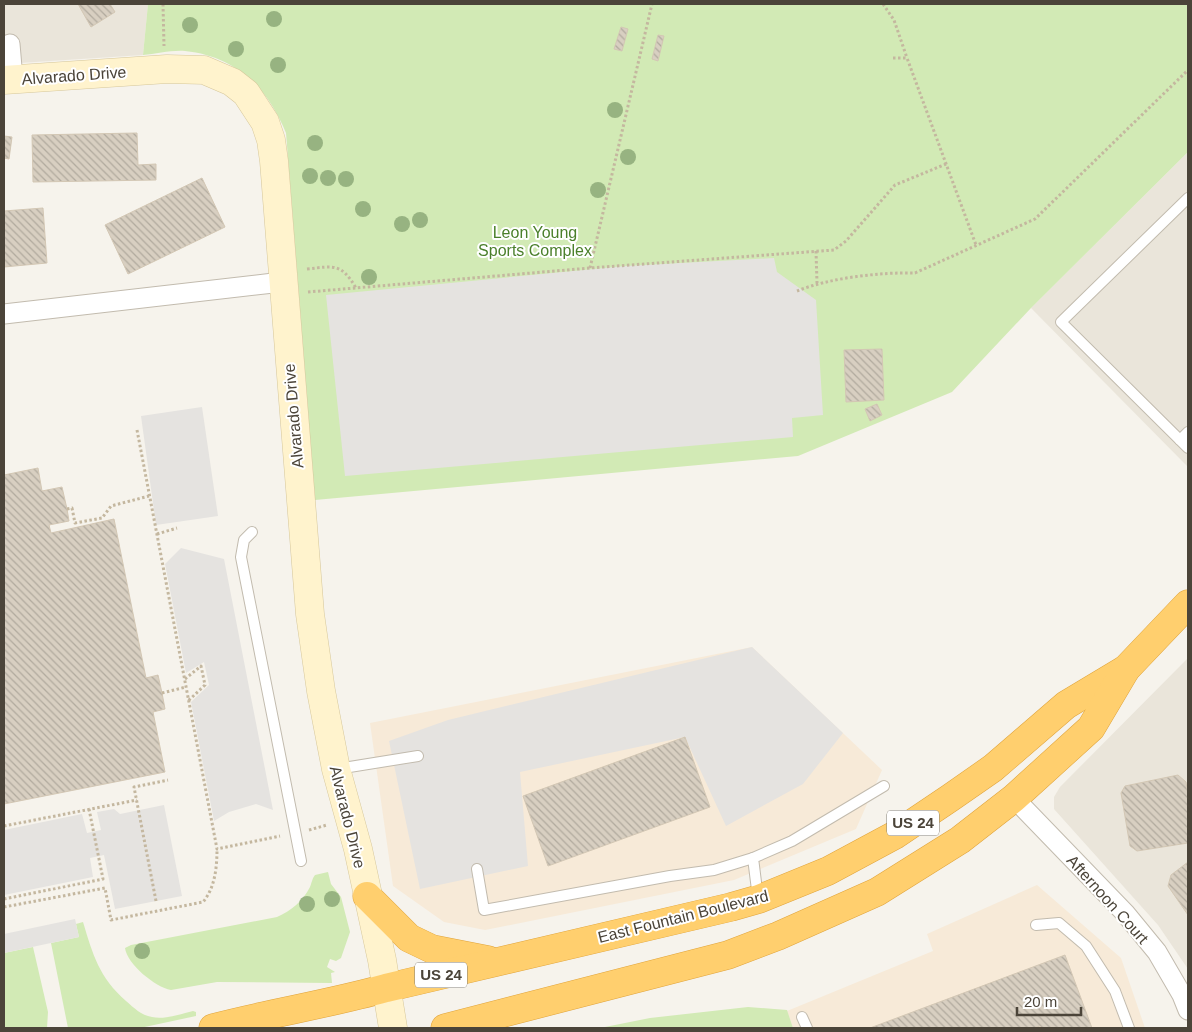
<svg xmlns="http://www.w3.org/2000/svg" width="1192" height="1032" viewBox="0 0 1192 1032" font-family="Arial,sans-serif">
  <defs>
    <pattern id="building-back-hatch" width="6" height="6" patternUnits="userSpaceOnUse" patternTransform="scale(1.25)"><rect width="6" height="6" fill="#d8cfc1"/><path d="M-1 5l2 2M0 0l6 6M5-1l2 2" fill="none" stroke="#b1aa9e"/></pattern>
  </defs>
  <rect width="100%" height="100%" fill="#f6f3ec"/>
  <g fill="#eae5da">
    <path d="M4 4H148L143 55 4 64Z"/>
    <path d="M1188 152V467L1031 308Z"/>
    <path d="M1188 658V969L1158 925 1054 809V797L1060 787Z"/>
  </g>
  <g fill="#f7ead8">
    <path d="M752 647 882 770 856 829 734 880 485 930 444 922 393 886 370 723Z"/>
    <path d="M1037 885 1121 958 1145 1028H793L787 1011 933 951 927 934Z"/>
  </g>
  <g fill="#d2eab5">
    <path d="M148 4H1188V152L1031 308 952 392 798 456 315 500 286 133C268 88 235 56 185 51 171 50 156 54 143 55Z"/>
    <path d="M328 872 331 884 341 897 350 932 341 958 336 961 330 959 327 967 335 972 331 973 332 983 217 982 171 990C155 987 127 964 125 948L131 945 277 917C291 911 303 901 310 887 312 882 312 879 315 875Z"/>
    <path d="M83 922C93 955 99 977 126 1001 134 1008 141 1015 152 1017 164 1020 181 1014 193 1011L196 1012V1016L140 1028H68L51 943 79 937 76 924Z"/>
    <path d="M33 947 48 1012 47 1028H4V953Z"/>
    <path d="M748 1007 787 1010 793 1028H600L650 1018Z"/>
  </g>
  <g fill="#e5e3e0">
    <path d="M774 258 777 272 816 300 823 415 792 418 793 437 345 476 326 295 625 266Z"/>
    <path d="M202 407 218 516 156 525 141 416Z"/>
    <path d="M181 548 224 559 273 810 256 804 229 812 214 821 191 702 209 685 204 662 186 673 165 564Z"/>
    <path d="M752 647 843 733 803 784 726 826 685 737 520 772 528 866 420 889 389 741 448 720Z"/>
    <path d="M164 805 182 896 115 909 104 855 90 858 93 877 4 895V830L82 814 87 833 101 830 97 812 114 809 120 814Z"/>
    <path d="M75 919 79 937 4 953V934Z"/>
  </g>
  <g fill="url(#building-back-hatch)" stroke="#d3c7b4">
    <path d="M78 4H110L115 12 91 27Z"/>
    <path d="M621 27 628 29 622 51 614 49Z"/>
    <path d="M658 35 664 36 658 61 652 59Z"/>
    <path d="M137 133 138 165 156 164V180L33 182 32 135Z"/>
    <path d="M4 136 12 137 9 159 4 158Z"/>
    <path d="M202 178 225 227 128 274 105 225Z"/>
    <path d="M43 208 47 263 4 267V211Z"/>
    <path d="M882 349 884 400 846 402 844 350Z"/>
    <path d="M877 404 882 415 870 421 865 409Z"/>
    <path d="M38 468 42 491 62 487 67 509 69 521 49 525 51 533 114 519 146 678 158 675 162 693 165 709 153 712 165 772 4 804V475Z"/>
    <path d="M685 737 710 807 548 866 523 796Z"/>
    <path d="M1178 775 1186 782 1188 795V843L1137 851 1130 846 1121 793 1125 786Z"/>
    <path d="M1188 862V915L1168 886 1171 875Z"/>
    <path d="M1065 955 1092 1028H1041L1040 1026 1033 1028H870Z"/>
  </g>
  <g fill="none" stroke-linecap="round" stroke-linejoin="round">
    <defs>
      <g id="lane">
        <path d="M1188 198 1061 322 1188 448"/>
        <path d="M1180 440 1188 432"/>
        <path d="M252 532 244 540 241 557 301 861"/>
        <path d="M337 769 418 756"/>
        <path d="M477 869 484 910 670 876 714 870 753 858"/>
        <path d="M758 898 753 858 792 841 884 786"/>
        <path d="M1036 925 1059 923 1086 946 1115 991 1129 1028"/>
        <path d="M802 1017 807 1028"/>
      </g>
      <g id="street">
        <path d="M10 44 13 79"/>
        <path d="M4 314 282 282"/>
        <path d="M1014 798 1125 913 1157 952 1182 995 1188 1010"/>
      </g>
      <path id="secondary" d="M4 80 167 69 204 70 232 82 246 93 265 122 271 140 274 161 310 614 321 691 336 769 358 849 382 960 393 1028"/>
      <g id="highway">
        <path d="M367 896 409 938 432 949 488 960"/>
        <path d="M213 1028C270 1013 329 1004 386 988L731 907 759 899 828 871 895 835 950 798 993 768 1066 705 1126 669"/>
        <path d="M445 1028 728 955 778 936 877 892 960 840 1014 798 1091 728 1126 669 1188 604"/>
      </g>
    </defs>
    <use href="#lane" stroke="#c2bbae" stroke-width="12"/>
    <use href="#street" stroke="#c2bbae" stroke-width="21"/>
    <use href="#secondary" stroke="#d6c79b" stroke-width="29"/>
    <use href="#highway" stroke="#e0a43c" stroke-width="29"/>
    <g stroke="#c4b79f" stroke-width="3" stroke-dasharray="2.5 2.5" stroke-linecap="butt">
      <path d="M163 4 164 46"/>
      <path d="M883 4 894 20 907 58"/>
      <path d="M893 58H907L976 245"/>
      <path d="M816 251 817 283"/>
      <path d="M590 268 652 4"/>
      <path d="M307 269C335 266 341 263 356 288"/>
      <path d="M797 291C829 278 880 272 915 273L1035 219 1188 70"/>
      <path d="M308 292 590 268 834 250 846 241 895 185 946 164"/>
      <path d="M137 430 217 849 280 836"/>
      <path d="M67 509 72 508 75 523 102 518 111 506 149 496"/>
      <path d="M157 534 177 528"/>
      <path d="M185 679 201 666 205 685 188 701"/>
      <path d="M162 693 186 687"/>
      <path d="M4 826 137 800"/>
      <path d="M309 830 327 825"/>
      <path d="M4 899 103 879 89 809"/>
      <path d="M156 901 134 787 168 780"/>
      <path d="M4 907 105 888 111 920 203 902C215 888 217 867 217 849"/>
    </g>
    <use href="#lane" stroke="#fff" stroke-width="10"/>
    <use href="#street" stroke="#fff" stroke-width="19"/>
    <use href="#secondary" stroke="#fff3cd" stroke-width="28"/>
    <use href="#highway" stroke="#ffcf6e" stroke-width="28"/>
  </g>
  <g fill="#97b381">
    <circle cx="274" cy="19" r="8"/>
    <circle cx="190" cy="25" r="8"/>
    <circle cx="236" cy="49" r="8"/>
    <circle cx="278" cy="65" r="8"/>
    <circle cx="615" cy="110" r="8"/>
    <circle cx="315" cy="143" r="8"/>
    <circle cx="628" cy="157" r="8"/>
    <circle cx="310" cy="176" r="8"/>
    <circle cx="328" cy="178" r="8"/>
    <circle cx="346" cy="179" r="8"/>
    <circle cx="598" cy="190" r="8"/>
    <circle cx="363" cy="209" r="8"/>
    <circle cx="420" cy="220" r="8"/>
    <circle cx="402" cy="224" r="8"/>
    <circle cx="369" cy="277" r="8"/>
    <circle cx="332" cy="899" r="8"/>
    <circle cx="307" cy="904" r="8"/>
    <circle cx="142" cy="951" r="8"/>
  </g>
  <g text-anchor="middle" stroke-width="4" stroke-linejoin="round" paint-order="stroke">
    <g fill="#fff" stroke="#817c74" stroke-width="1">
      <rect x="887" y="810.5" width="52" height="25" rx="4"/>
      <rect x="415" y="962.5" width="52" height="25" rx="4"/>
    </g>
    <g font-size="15" font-weight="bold" fill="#4b4439">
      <text x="913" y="828">US 24</text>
      <text x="441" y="980">US 24</text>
    </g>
    <g font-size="16" fill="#4b4439" stroke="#fff">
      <text transform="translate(74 75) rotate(-4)" y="6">Alvarado Drive</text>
      <text transform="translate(293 416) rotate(-95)" y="6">Alvarado Drive</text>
      <text transform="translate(348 817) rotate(76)" y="6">Alvarado Drive</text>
      <text transform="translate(1108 899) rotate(48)" y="6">Afternoon Court</text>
      <text transform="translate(683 916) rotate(-14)" y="6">East Fountain Boulevard</text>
    </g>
    <g font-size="16" fill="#4a7f2a" stroke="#fff">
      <text x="535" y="238">Leon Young<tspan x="535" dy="18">Sports Complex</tspan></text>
    </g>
  </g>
  <rect width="1192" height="1032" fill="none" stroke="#4b4439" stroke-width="10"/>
  <path d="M1017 1007v8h64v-8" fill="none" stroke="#4b4439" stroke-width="2.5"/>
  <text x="1024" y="1007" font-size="15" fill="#4b4439" stroke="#ffffff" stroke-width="4" paint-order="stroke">20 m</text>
</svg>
